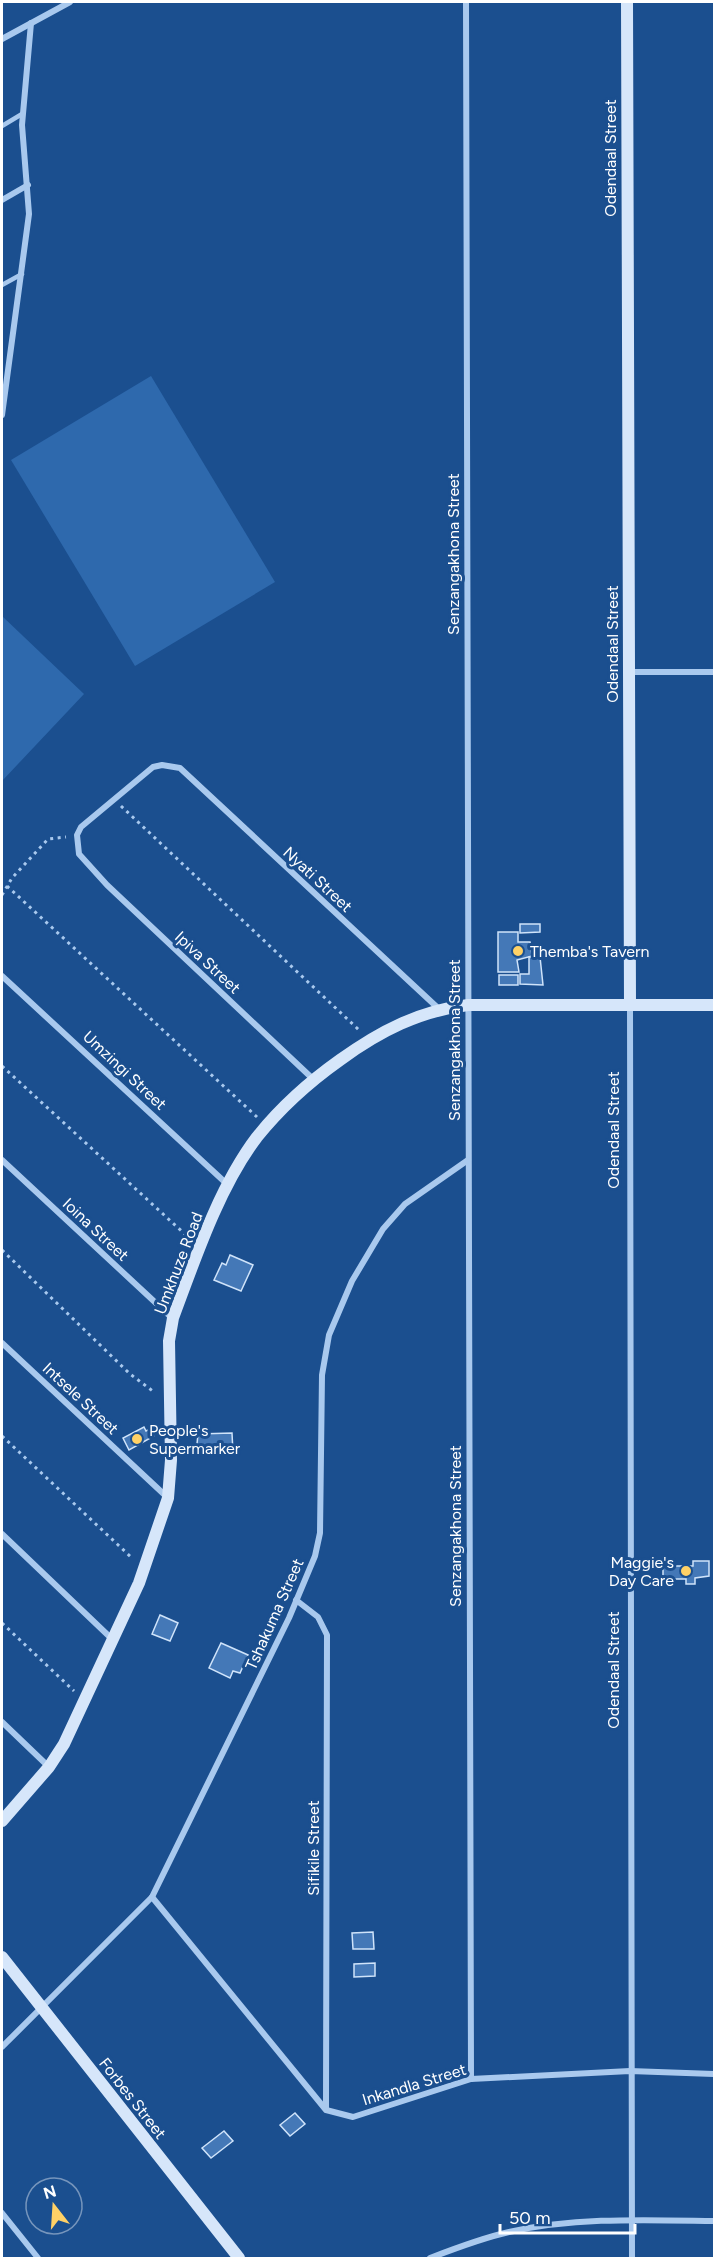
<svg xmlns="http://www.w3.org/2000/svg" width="716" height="2260" viewBox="0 0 716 2260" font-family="Figtree,sans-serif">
  <rect width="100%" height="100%" fill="#1b4f8f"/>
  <g fill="#2e69ad">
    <path d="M151 376 275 582 135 666 11 460Z"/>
    <path d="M2 616 84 694 2 781Z"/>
  </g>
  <g fill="#4478b7" stroke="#cfe3fa" stroke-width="1.5">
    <path d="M520 924H540V932L520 933Z"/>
    <path d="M498 932H518V942H530L532 956 517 960 519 972H498Z"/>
    <path d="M529 957H540L543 985 520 984V974H529Z"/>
    <rect x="499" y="975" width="19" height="10"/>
    <path d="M230 1255 253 1265 241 1291 214 1280 222 1263 226 1265Z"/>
    <path d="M144 1427 146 1431 150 1429 154 1436 129 1450 123 1438Z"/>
    <path d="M232 1433 233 1453 196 1454 198 1434Z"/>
    <path d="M693 1561H709V1576L695 1578V1584H686V1579H663V1566H693Z"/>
    <path d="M160 1615 178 1623 170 1641 152 1634Z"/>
    <path d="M221 1643 248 1655 240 1673 233 1671 230 1678 209 1668Z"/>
    <path d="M373 1932 374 1949H353L352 1933Z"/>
    <path d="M375 1963V1976L354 1977V1964Z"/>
    <path d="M295 2113 305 2124 290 2136 280 2125Z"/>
    <path d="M224 2131 233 2141 211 2158 202 2148Z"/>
  </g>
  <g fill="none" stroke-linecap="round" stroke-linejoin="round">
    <g stroke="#a9c9ee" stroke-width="3" stroke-dasharray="3 4.5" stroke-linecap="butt">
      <path d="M121 806 359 1030"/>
      <path d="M7 886 257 1117"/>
      <path d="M2 895 12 878 48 839 66 837"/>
      <path d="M2 1066 188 1237"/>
      <path d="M2 1250 130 1374 154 1392"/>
      <path d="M2 1436 132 1558"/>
      <path d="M2 1623 74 1691"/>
    </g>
    <g stroke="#a9c9ee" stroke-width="4.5">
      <path d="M2 126 22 114"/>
      <path d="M2 285 22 274"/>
    </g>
    <g stroke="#a9c9ee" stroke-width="6">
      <path d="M466 2 471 2079"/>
      <path d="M2 39 70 2"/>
      <path d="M2 200 28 185"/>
      <path d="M2 415 29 214 22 125 31 23"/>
      <path d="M628 672H714"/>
      <path d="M2 976 228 1185"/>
      <path d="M630 1004 632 2258"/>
      <path d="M313 1079 107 885 79 854 77 835 81 827 153 767 162 765 180 768 439 1009"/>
      <path d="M2 1160 172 1318"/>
      <path d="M2 1343 168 1498"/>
      <path d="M2 1534 112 1639"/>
      <path d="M296 1600 318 1617 327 1635 326 2108"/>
      <path d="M2 1722 49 1767"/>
      <path d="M152 1897 326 2110 353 2117 471 2079 630 2071 714 2074"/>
      <path d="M2 2047 152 1897 289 1618 315 1556 320 1533 322 1375 329 1335 352 1281 383 1229 405 1204 468 1160"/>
      <path d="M2 2213 38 2258"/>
      <path d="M430 2258C456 2248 482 2238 509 2232 576 2217 646 2220 714 2221"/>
    </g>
    <g stroke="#d6e6fa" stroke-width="12">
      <path d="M627 2 630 1004"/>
      <path d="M2 1821 49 1767 64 1744 139 1583 168 1498 171 1460 169 1341 173 1318C195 1259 219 1187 257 1137 281 1107 309 1082 340 1060 380 1031 419 1011 468 1005H714"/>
      <path d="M2 1957 239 2258"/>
    </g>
  </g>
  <g fill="#ffd166" stroke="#1b4f8f" stroke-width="2">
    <circle cx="518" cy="951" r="6"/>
    <circle cx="137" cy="1439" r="6"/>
    <circle cx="686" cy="1571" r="6"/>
  </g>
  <g text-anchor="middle" stroke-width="6" stroke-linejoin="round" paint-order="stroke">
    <g font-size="16" fill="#fff" stroke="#1b4f8f">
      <text transform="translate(610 158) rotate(-90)" y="6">Odendaal Street</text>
      <text transform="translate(453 554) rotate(-90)" y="6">Senzangakhona Street</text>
      <text transform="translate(612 644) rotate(-90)" y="6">Odendaal Street</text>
      <text transform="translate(318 879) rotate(43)" y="6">Nyati Street</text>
      <text transform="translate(208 962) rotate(43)" y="6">Ipiva Street</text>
      <text transform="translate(454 1040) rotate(-90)" y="6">Senzangakhona Street</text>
      <text transform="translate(125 1070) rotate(43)" y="6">Umzingi Street</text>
      <text transform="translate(613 1130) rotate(-90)" y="6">Odendaal Street</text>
      <text transform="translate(96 1229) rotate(43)" y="6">Ioina Street</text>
      <text transform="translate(178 1263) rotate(-69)" y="6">Umkhuze Road</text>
      <text transform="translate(81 1398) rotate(43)" y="6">Intsele Street</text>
      <text transform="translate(455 1526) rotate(-90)" y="6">Senzangakhona Street</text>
      <text transform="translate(274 1614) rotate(-66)" y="6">Tshakuma Street</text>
      <text transform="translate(613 1670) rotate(-90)" y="6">Odendaal Street</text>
      <text transform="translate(313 1848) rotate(-90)" y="6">Sifikile Street</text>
      <text transform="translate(414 2084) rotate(-17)" y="6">Inkandla Street</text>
      <text transform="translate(133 2098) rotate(52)" y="6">Forbes Street</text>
    </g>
    <g font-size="16" fill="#fff" stroke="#1b4f8f" text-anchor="start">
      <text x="530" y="957">Themba's Tavern</text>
      <text x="149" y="1436">People's<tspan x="149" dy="18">Supermarker</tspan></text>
      <text x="674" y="1568" text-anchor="end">Maggie's<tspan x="674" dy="18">Day Care</tspan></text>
    </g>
  </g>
  <rect width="716" height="2260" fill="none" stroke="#ffffff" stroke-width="6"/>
  <g transform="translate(54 2206) rotate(343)"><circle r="28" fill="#1b4f8f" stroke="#7695bc" stroke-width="1.5"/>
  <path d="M0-4.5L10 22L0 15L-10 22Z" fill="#ffd166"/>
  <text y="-9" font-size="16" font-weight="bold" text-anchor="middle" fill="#ffffff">N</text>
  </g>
  <path d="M500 2224v9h135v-9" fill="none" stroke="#ffffff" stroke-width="3"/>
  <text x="509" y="2224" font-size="18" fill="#ffffff" stroke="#1b4f8f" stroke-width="4.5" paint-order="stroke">50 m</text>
</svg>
